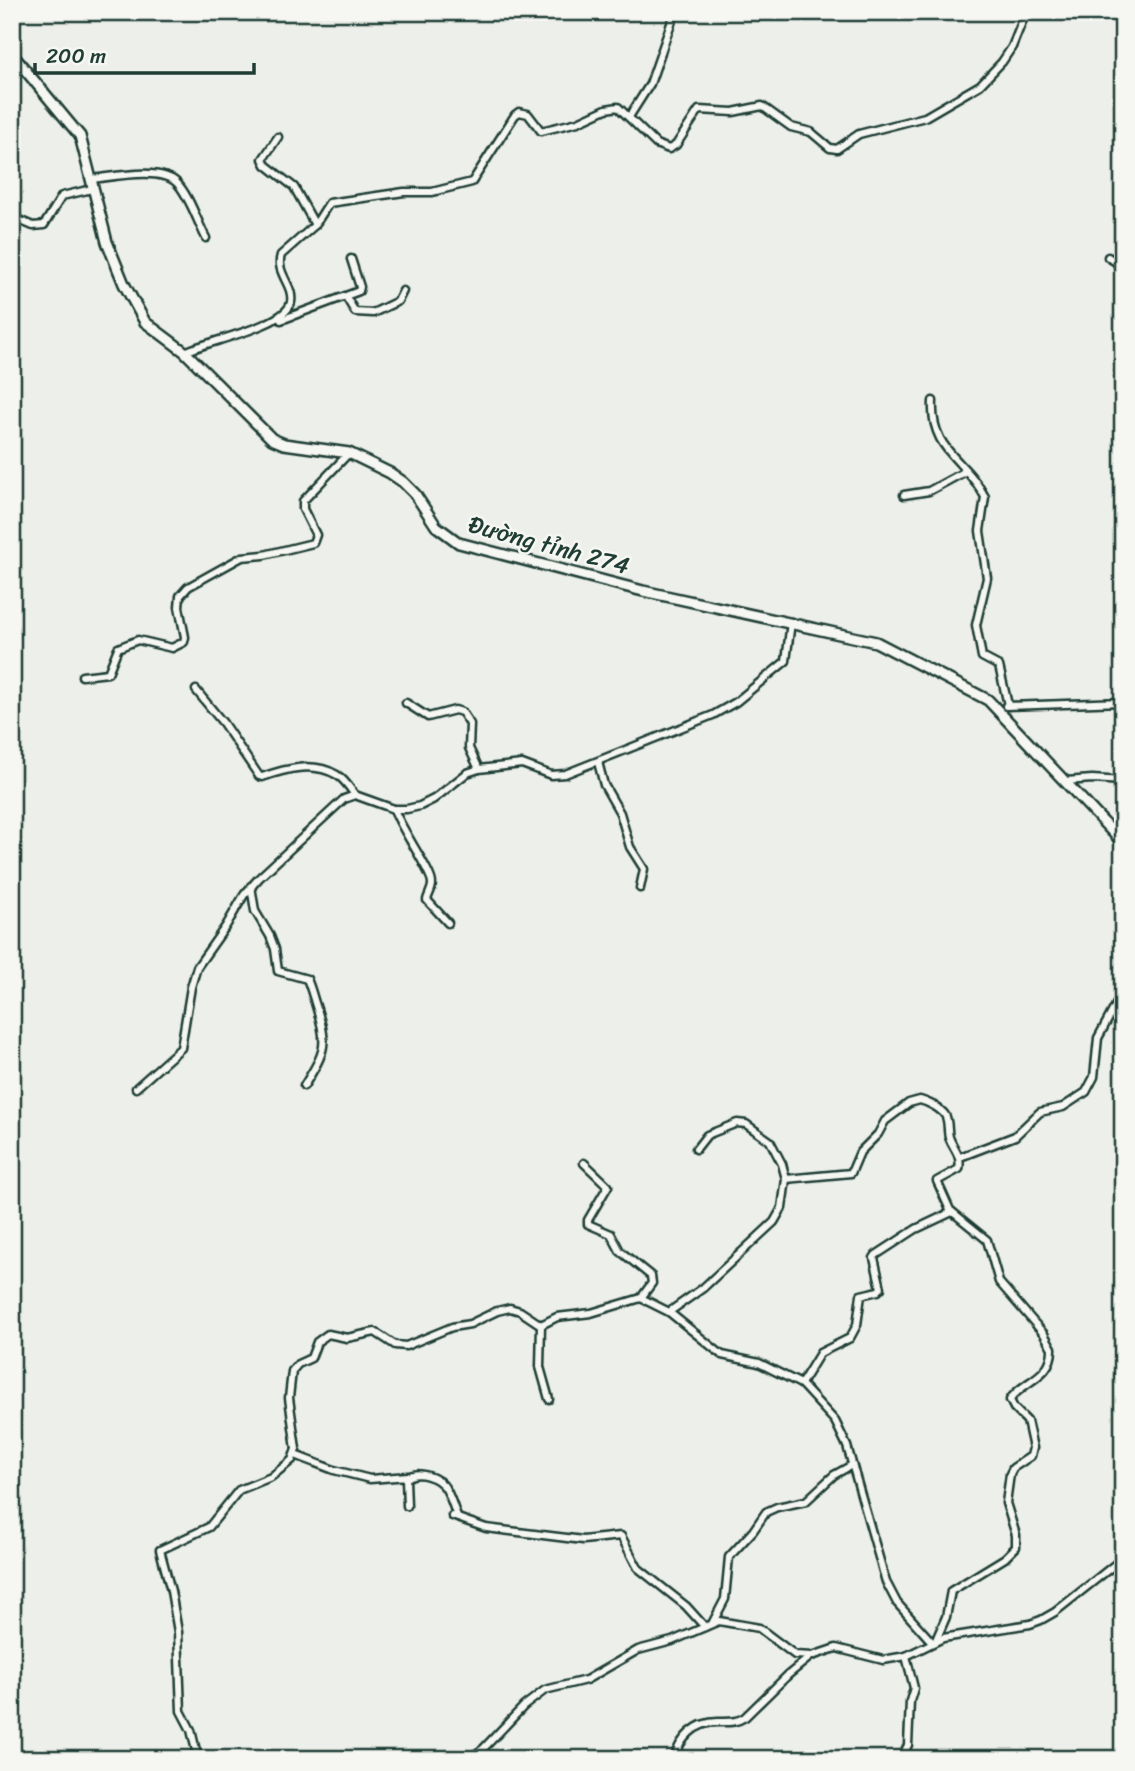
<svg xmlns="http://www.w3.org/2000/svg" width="1135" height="1771" viewBox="0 0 1135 1771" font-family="Sriracha,sans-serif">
  <rect width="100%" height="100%" fill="#edefea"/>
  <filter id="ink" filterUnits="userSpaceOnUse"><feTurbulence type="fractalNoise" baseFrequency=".0143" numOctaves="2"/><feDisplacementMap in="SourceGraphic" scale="14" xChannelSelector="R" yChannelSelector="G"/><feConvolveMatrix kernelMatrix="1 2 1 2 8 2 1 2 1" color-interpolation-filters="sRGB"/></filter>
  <g filter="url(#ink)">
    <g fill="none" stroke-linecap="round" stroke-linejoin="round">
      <defs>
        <g id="minor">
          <path d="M629 117 650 84 675 12"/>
          <path d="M278 137 263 159 266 165 294 187 315 225"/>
          <path d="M90 179C112 177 161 166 177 183 190 197 197 221 206 238"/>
          <path d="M12 217 33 226 44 225 62 196 92 189"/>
          <path d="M1108 257 1116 262 1123 272"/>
          <path d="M346 297 355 312 373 313 398 301 403 291"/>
          <path d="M281 320 359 291 360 287 351 259"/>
          <path d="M185 352C207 341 287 326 291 302 294 285 275 273 281 255L315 225 329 203 404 192H432L472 182 515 115 519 112 528 114 541 131 578 122 606 109 618 107 656 144 669 149 676 145 699 110 733 112 762 106 791 127 811 132 830 148 837 149 859 134 925 117 980 85 1002 62 1012 47 1026 12"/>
          <path d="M933 401C930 452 966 459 985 497L980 531 987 578 976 625 982 657 999 666 1008 705"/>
          <path d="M904 495 929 491 966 471"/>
          <path d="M82 676 108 673 118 648 138 640 172 648 184 642 185 637 179 607 180 596 188 587 242 557 264 555 313 543 316 535 303 509V501L349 453"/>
          <path d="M196 690 223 723 259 776 262 777C285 769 313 761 337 775 344 779 350 788 355 795"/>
          <path d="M406 703 428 717 455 710 462 712 470 724 469 748 479 769"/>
          <path d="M1006 706 1123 702"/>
          <path d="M598 762 604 785 620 813 630 847 644 869 640 888"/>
          <path d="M1066 781 1092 779 1123 781"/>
          <path d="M394 809C400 828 433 873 432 884 432 890 428 895 427 900L448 923"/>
          <path d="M251 886 255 911 270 936 275 949 278 971 307 979C311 988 313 997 316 1006 329 1046 325 1051 304 1086"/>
          <path d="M136 1088 181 1048 191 987 197 967 226 926 244 895 259 878 344 799 355 795 394 809H407L420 806 434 799 467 773 479 769 522 764 551 775 565 774 713 715 736 702 786 661 791 622"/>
          <path d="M960 1157 1015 1136 1040 1112 1063 1107 1086 1092 1094 1077 1098 1038 1123 992"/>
          <path d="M584 1163 608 1186 588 1220V1224L611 1234 620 1251 651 1276 652 1283 641 1298"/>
          <path d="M786 1179 851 1173 860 1152 878 1134 885 1121 909 1103 920 1100C928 1102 940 1108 945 1115 949 1121 947 1130 949 1137 953 1149 962 1155 959 1169L937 1181 950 1210 987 1240 999 1282 1044 1334 1052 1348C1053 1378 1021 1381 1010 1400L1014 1408 1027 1421 1033 1448 1031 1456 1013 1468 1010 1474 1006 1503 1016 1535V1547L1005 1558 951 1591 946 1617 936 1640"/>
          <path d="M669 1312 703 1288 774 1222 782 1208 786 1179 782 1164 770 1141 746 1124 737 1123 707 1135 696 1149"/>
          <path d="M541 1325 540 1367 549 1399"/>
          <path d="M801 1384 820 1353 850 1338 857 1325 861 1295 878 1291 881 1288 874 1258 876 1255 916 1229 952 1212"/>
          <path d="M295 1455 334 1470 370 1479 408 1476"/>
          <path d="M407 1506 406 1479C417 1469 439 1477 446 1489 451 1498 454 1508 457 1517"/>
          <path d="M452 1516 486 1528 583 1540 621 1536 638 1568 686 1606 705 1627"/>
          <path d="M713 1622 725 1599 729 1557 753 1531 766 1512 777 1507 806 1501 834 1475 852 1465"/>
          <path d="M198 1759 191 1730 181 1711 178 1632 171 1591 160 1550 209 1527 239 1490 271 1477 292 1460 296 1449 289 1398 292 1371 298 1364 311 1358 317 1342 328 1334 347 1338 375 1332 395 1345 406 1346 452 1327 470 1324 497 1311 510 1308 520 1311 541 1325 557 1317 591 1313 641 1298 669 1312 722 1355 759 1363 801 1384 835 1421 847 1446 886 1582 897 1603 932 1642"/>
          <path d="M469 1759 483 1749 524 1706 545 1690 586 1680 638 1650 672 1641 719 1621 759 1628 795 1655 812 1656 836 1648 883 1660 906 1656 943 1638 1030 1624 1041 1620 1055 1612 1123 1558"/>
          <path d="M674 1759C680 1738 695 1722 718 1722 728 1722 736 1723 745 1717L788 1675 810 1657"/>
          <path d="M901 1759 908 1745 910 1701 914 1688 906 1656"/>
        </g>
        <path id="secondary" d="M12 54 80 136 107 242 124 284 145 322 185 352 272 439 284 444 349 453 390 473 403 482 415 494 436 526 459 543 643 591 876 642 988 700 1123 843"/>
      </defs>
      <use href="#minor" stroke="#1f3d34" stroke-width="11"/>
      <use href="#secondary" stroke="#1f3d34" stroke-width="14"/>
      <use href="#minor" stroke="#f6f6f2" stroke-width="6"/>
      <use href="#secondary" stroke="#f6f6f2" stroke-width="9"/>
    </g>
  </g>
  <g text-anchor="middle" stroke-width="5" stroke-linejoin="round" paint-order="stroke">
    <g font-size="24" fill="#1f3d34" stroke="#f6f6f2">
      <text transform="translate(549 545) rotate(15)" y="8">Đường tỉnh 274</text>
    </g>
  </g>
  <rect width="1135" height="1771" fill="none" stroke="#f6f6f2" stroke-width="42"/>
  <rect x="21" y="21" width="1093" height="1729" fill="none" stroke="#1f3d34" stroke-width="2.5" filter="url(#ink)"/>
  <path d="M35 63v10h219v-10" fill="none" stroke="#1f3d34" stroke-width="3.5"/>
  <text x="46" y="63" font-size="21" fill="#1f3d34" stroke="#f6f6f2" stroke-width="5" paint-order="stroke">200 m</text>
</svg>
